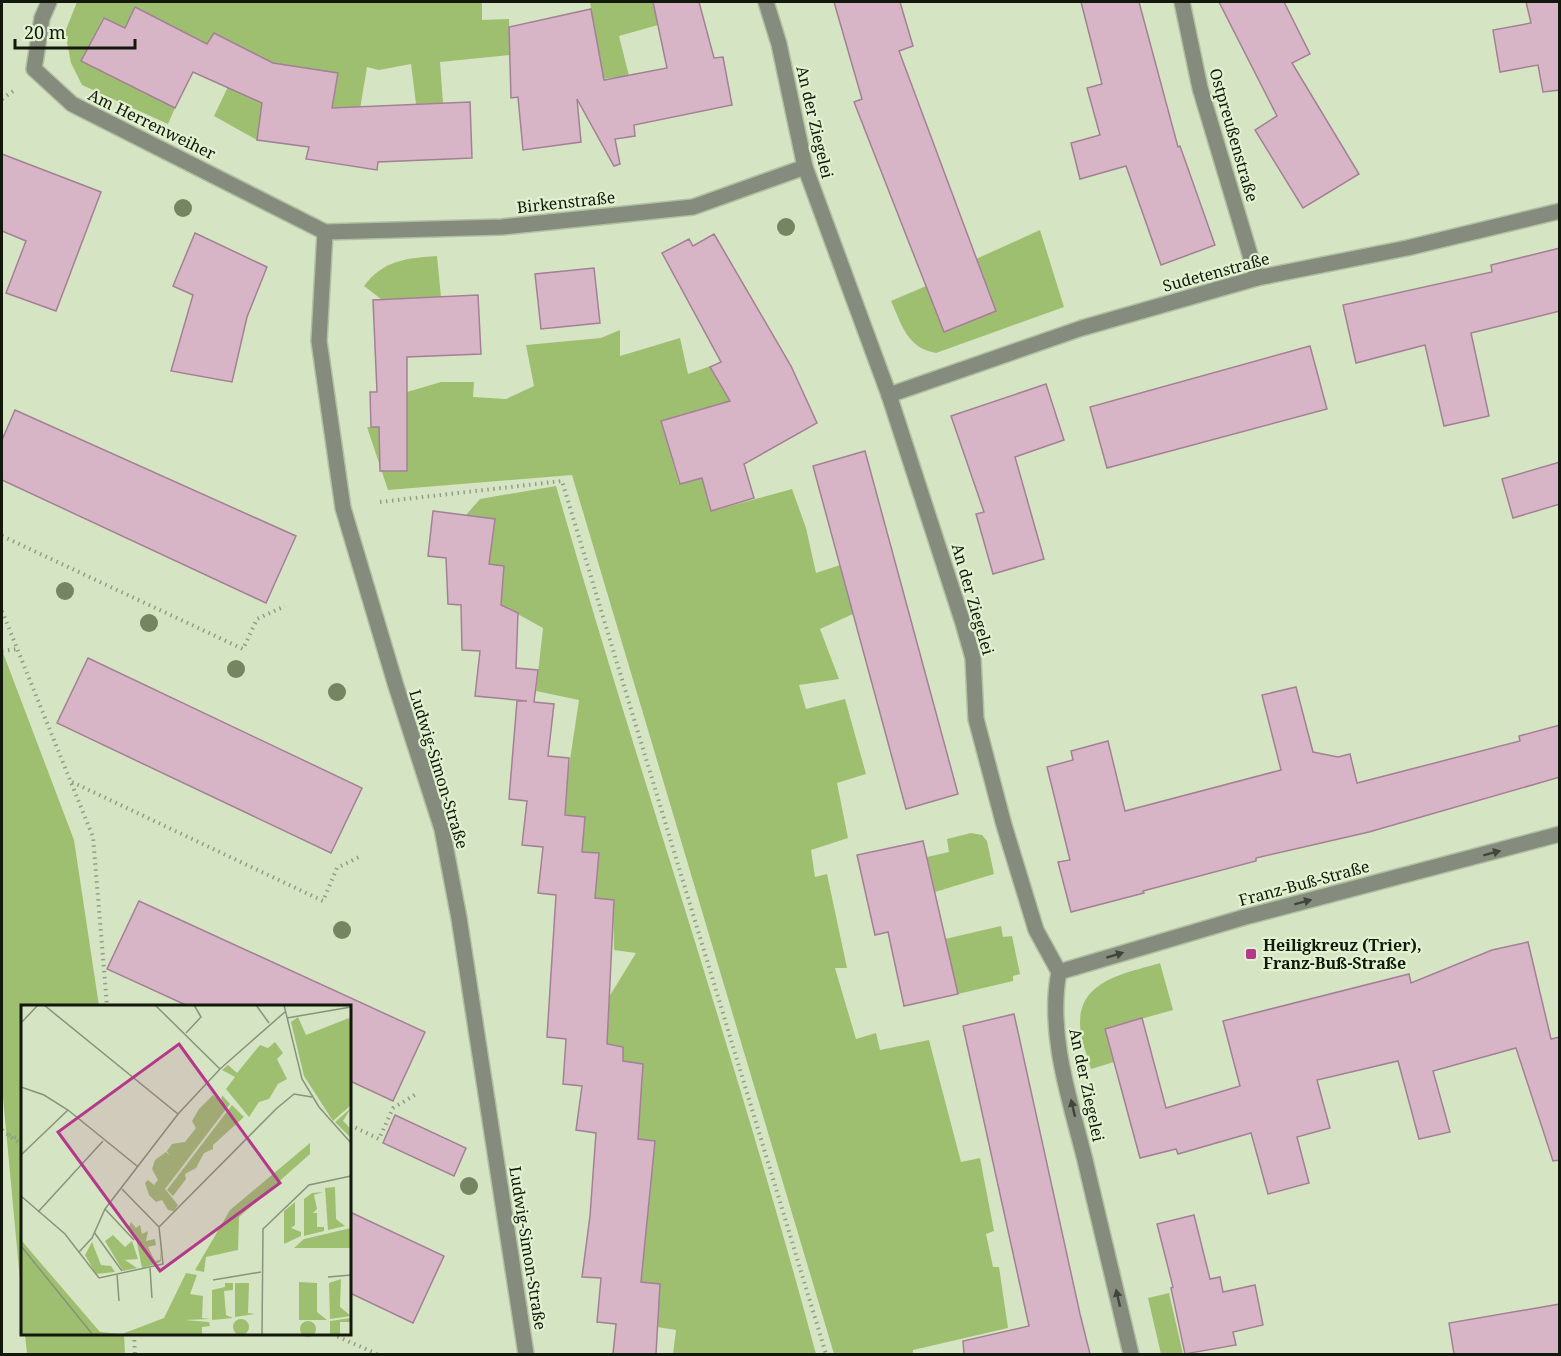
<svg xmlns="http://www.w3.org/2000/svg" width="1561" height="1356" viewBox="0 0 1561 1356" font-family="'Noto Serif',serif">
  <rect width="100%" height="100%" fill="#d5e5c3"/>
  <g fill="#9ebf70">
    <path d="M77 2H482V20L509 19 510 55 440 62 443 103 416 104 411 64 379 70 367 67 357 127 330 122 338 73 291 66 287 91 265 86 257 140 214 116 246 49 214 33 207 44 135 8 125 28 103 18 81 61 175 108 168 124 82 85 71 63 65 32Z"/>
    <path d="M590 2H653L658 25 619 36 629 76 578 81 597 44Z"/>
    <path d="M1040 230 1064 307 936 353C907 348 902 325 891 301L926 286 944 332 995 311 976 259Z"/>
    <path d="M437 256 441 297 381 299 364 286C383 260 407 258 437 256Z"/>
    <path d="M620 330V356L680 338 688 374 722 362 710 368 731 404 661 422 679 484 702 478 712 511 792 489 806 528 816 573 840 565 853 614 820 629 839 679 799 685 806 709 845 699 866 774 837 783 848 838 811 850 815 877 827 874 847 968H835L856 1039 876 1033 880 1050 929 1040 961 1162 980 1158 994 1231 986 1234 993 1267H999L1008 1328 913 1350V1354H834L572 475 388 490 367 427H407V392L441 382H474L473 397 506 399 534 386 526 345 601 338Z"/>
    <path d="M556 486C640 777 738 1063 816 1354H673L676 1330 657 1327 641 1282 655 1142 634 1139 643 1064 623 1061V1047L607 1044 609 997 636 953 614 950 613 900 595 898 599 853 582 852 585 817 565 815 568 773 579 700 536 691 543 628 501 605 504 566 489 564 495 519 466 515 480 499Z"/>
    <path d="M2 650 74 840 99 1006H22V1302L2 1087Z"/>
    <path d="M971 833 982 835 987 841 994 874 935 892 927 857 949 852 947 839Z"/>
    <path d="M1001 926 1003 937 1012 936 1020 974 1013 976V981L958 994 945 939Z"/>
    <path d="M1160 963 1173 1010 1105 1029 1114 1062 1091 1069C1087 1055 1080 1038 1080 1023 1080 979 1128 973 1160 963Z"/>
    <path d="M1169 1293 1183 1354H1161L1148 1298Z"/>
    <path d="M25 1334H124L125 1354H27Z"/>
  </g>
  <g fill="#d8b4c7" stroke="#a38194" stroke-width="1.5">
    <path d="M653 2H699L714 58 723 57 732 105 634 125 635 136 615 139 620 164 614 166 577 99 581 142 523 150 518 97 511 98 509 27 591 9 604 80 667 68Z"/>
    <path d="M834 2H900L913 46 899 51 996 311 944 332 854 102 862 99Z"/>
    <path d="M1081 2H1139L1178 147 1180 146 1215 245 1161 265 1126 166 1080 179 1071 143 1100 135 1087 88 1102 84Z"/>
    <path d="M1219 2H1284L1310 54 1292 63 1359 174 1303 208 1255 130 1277 116Z"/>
    <path d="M1526 2H1560V90L1543 92 1538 65 1500 72 1493 30 1531 23Z"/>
    <path d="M135 7 207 44 214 33 273 63 338 73 332 108 470 102 472 158 378 162 377 170 306 159 309 147 257 140 262 103 193 72 175 108 81 61 104 18 125 28Z"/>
    <path d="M2 154 101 192 56 311 6 293 26 241 2 231Z"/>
    <path d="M195 233 267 267 247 317 232 382 171 371 193 295 173 286Z"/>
    <path d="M714 234 791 366 817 423 744 464 754 498 711 511 702 478 680 484 661 421 730 401 710 367 721 362 662 253 689 239 693 246Z"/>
    <path d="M1560 248V311L1471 333 1489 416 1444 426 1425 345 1356 363 1343 305 1492 272 1491 265Z"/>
    <path d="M594 268 600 323 541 329 535 274Z"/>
    <path d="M478 295 481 354 407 357V471H380L379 427H371L370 392H377L373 300Z"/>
    <path d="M1310 346 1327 409 1107 468 1090 407Z"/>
    <path d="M1046 384 1064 440 1015 457 1044 559 993 574 976 514 984 512 951 416Z"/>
    <path d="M15 410 296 536 266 603 2 480V440Z"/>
    <path d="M865 451 958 794 906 809 813 466Z"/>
    <path d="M1560 462V504L1513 518 1502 479Z"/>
    <path d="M433 511 495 519 489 564 504 566 501 605 518 613 516 668 538 670 534 702 554 704 548 756 569 758 565 815 585 817 582 852 599 853 595 898 614 900 607 1044 623 1047V1061L643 1064 638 1139 655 1141 641 1282 660 1284 656 1354H613L616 1324 597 1322 601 1278 582 1277 590 1216 596 1133 576 1130 582 1086 563 1084 566 1039 547 1037 556 895 538 893 543 847 522 845 527 801 509 799 517 701H527L475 696 480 651 462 650 461 605 448 604 446 558 428 556Z"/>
    <path d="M88 658 362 788 331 853 57 723Z"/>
    <path d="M1296 687 1313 752 1338 757 1350 754 1357 783 1520 741 1519 736 1560 725V777L1369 832 1256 858V861L1143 891 1144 893 1071 912 1058 862 1070 860 1047 767 1073 760 1071 751 1108 741 1125 811 1281 770 1262 695Z"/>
    <path d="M923 841 958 994 904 1006 888 932 875 935 857 855Z"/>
    <path d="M139 901 425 1032 393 1101 350 1081V1006H188L107 969Z"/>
    <path d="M1528 942 1551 1039 1560 1037V1160L1553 1161 1516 1048 1433 1071 1450 1132 1419 1139 1398 1061 1317 1080 1330 1128 1297 1137 1309 1183 1268 1194 1251 1133 1178 1154 1176 1149 1140 1158 1105 1029 1142 1018 1166 1108 1240 1086 1223 1021 1409 974 1411 983 1492 950Z"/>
    <path d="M1014 1014 1080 1314 1090 1354H964L963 1341 1029 1326 963 1026Z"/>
    <path d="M395 1115 466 1148 454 1176 383 1143Z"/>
    <path d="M350 1212 444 1256 413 1323 350 1293Z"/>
    <path d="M1194 1215 1210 1279 1220 1277 1223 1292 1255 1285 1263 1325 1233 1332 1236 1345 1185 1354 1171 1288 1173 1287 1157 1224Z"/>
    <path d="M1560 1304V1354H1454L1449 1323Z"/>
  </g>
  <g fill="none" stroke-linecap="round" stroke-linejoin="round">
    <defs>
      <g id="minor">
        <path d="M49 2 42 18 34 69 72 104 325 232 502 227 693 207 805 167"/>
        <path d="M766 2 779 44 805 167 889 395 963 623 973 658 976 719 1004 825 1036 930 1059 972C1047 1033 1070 1100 1085 1160 1100 1225 1116 1290 1131 1354"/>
        <path d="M1182 2 1200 88 1257 278"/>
        <path d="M325 232 319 341 343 508 396 686 442 829 459 918 526 1354"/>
        <path d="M889 395 1082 328 1257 278 1407 248 1560 211"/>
        <path d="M1059 972 1245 917 1560 834"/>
      </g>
    </defs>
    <use href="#minor" stroke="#b2c0a2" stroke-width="18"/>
    <g stroke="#929e84" stroke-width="4" stroke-dasharray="1.5 4.5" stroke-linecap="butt">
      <path d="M2 99 16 89"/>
      <path d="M380 502 562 481 826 1354"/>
      <path d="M2 536 243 649 257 619 285 606"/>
      <path d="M2 611 93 837 107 1006"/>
      <path d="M2 651 17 649"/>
      <path d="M72 782 323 901 337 868 359 857"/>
      <path d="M350 1125 379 1139 393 1108 418 1093"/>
      <path d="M2 1130 22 1145"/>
      <path d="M9 1135 22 1140"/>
      <path d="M134 1334 135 1354"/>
      <path d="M332 1334 377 1354"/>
    </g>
    <use href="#minor" stroke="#858b7d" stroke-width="15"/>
  </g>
  <g fill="#758461">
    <circle cx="183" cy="208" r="9"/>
    <circle cx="786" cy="227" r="9"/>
    <circle cx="65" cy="591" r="9"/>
    <circle cx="149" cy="623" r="9"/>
    <circle cx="236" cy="669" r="9"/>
    <circle cx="337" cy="692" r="9"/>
    <circle cx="342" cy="930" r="9"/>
    <circle cx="469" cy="1186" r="9"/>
  </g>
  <defs><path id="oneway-solid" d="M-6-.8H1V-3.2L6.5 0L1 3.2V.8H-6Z" transform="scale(1.5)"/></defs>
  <g fill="#404639">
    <use href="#oneway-solid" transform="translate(1492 853) rotate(-15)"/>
    <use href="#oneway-solid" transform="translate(1303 902) rotate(-15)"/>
    <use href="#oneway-solid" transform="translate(1115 955) rotate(-17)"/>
    <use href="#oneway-solid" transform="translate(1073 1108) rotate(-103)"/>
    <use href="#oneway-solid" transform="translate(1118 1298) rotate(-103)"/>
  </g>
  <rect fill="#b4398a" stroke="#e2f2d0" stroke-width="2" x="1245" y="948" width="12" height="12" rx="3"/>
  <g text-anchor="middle" stroke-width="4.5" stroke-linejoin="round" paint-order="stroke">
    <g font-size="16" fill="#12180c" stroke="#e2f2d0">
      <text transform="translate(815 122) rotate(77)" y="6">An der Ziegelei</text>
      <text transform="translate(152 124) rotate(26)" y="6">Am Herrenweiher</text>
      <text transform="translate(1234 135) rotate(74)" y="6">Ostpreußenstraße</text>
      <text transform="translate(566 202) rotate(-6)" y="6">Birkenstraße</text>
      <text transform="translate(1216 272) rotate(-15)" y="6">Sudetenstraße</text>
      <text transform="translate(973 599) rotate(74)" y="6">An der Ziegelei</text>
      <text transform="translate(439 769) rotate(73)" y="6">Ludwig-Simon-Straße</text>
      <text transform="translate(1304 883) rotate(-15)" y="6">Franz-Buß-Straße</text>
      <text transform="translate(1087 1085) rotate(78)" y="6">An der Ziegelei</text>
      <text transform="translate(528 1248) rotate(81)" y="6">Ludwig-Simon-Straße</text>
    </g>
    <g font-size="16" font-weight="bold" fill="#12180c" stroke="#e2f2d0" text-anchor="start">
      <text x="1263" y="951">Heiligkreuz (Trier),<tspan x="1263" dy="18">Franz-Buß-Straße</tspan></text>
    </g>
  </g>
  <g transform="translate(21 1005)">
    <rect width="330" height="330" fill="#d5e5c3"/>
    <path d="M277 12 285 30 328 13 330 18V100L312 116 283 71 270 17ZM254 37 262 48 256 54 266 74 257 79 248 94 238 97 228 112 205 84 214 72 201 65 207 60 216 68 239 40 247 43ZM192 90 200 97 201 90 209 99 144 184 157 200 153 206 147 205 141 195 135 197 128 190 124 178 127 175 133 180 137 175 131 164 134 155 145 147 148 150 146 146 151 139 164 137 175 123 171 116 178 104ZM211 100 223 112 192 140V144L183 148 175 163 164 169 165 174 152 191 146 185ZM330 103 322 116 330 124V133L314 117ZM289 138V149L218 212 217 245 185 252 183 267 174 265 209 205ZM314 182 315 214 324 221 307 225 304 183ZM302 187 293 190 296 204 292 208H296V222H303V226L283 231V194L291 188ZM274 197V220L270 223 280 227V231L263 239V206ZM110 217 115 223 119 220 121 229 127 226 125 236 134 234 135 240 127 242 134 256 139 255V243L140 256 137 258 121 263 115 233 107 224ZM330 223V243H273L283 234ZM92 230 104 242 111 236 117 254 104 255 116 263 102 266 84 236ZM0 235 79 327 101 329 143 313 165 268 176 270 169 289 182 291 181 313 189 314 164 315 188 317 189 321 181 322V330H0ZM71 237 80 260 90 261 94 267 75 269 64 250ZM320 274 319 302 330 311 309 314 308 278ZM278 277 296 278V307L306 315H278ZM204 278H212V285L203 286 205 310 212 313 191 315V285L204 282ZM214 278H228L227 308 234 309 214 312ZM330 313 329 317H319V330H309V316ZM212 322a8 8 0 1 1 16 0a8 8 0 1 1-16 0ZM279 324a8 8 0 1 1 16 0a8 8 0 1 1-16 0Z" fill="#9ebf70"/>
    <path fill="none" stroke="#87937a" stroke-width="1.5" d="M23 0 157 109M134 0 199 64M235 0 248 18M263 0 281 74 298 102 330 138M266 13 330 2M0 18 17 0M165 28 180 12 173 0M0 82 23 90 47 105 116 161M0 150 47 105M0 191 44 229 78 273 142 259 138 222 101 184M84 204 113 235M17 207 82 136M138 222 255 104 273 89 291 92M73 227 101 266M0 241 72 330M58 247 71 233 84 204 157 109 199 64 265 6M129 263 131 293M96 269 98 296M307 272 330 270M192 275 240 267M241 330 242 224 288 180 330 171"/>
    <path fill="#b4398a" fill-opacity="0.15" stroke="#b4398a" stroke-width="3" d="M158 39 259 178 139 266 37 127Z"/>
    <rect width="330" height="330" fill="none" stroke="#12180c" stroke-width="3"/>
  </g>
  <rect width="1561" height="1356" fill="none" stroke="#12180c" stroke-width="6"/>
  <path d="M15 39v9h120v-9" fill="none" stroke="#12180c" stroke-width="3"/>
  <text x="24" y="39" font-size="18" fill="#12180c" stroke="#e2f2d0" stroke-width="4.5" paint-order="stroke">20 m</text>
</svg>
